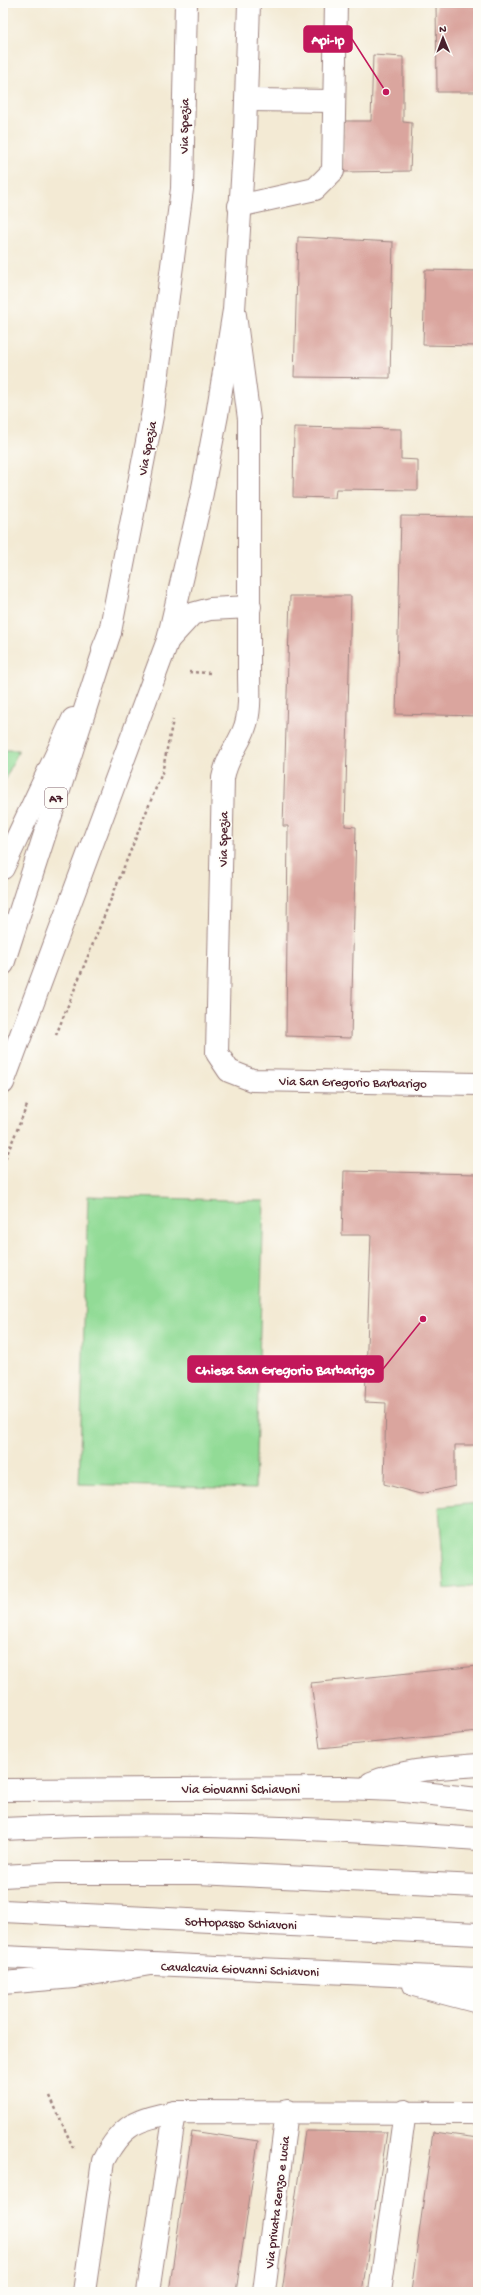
<svg xmlns="http://www.w3.org/2000/svg" width="481" height="2295" viewBox="0 0 481 2295" font-family="'Gochi Hand',sans-serif">
  <rect width="100%" height="100%" fill="#fdfcf7"/>
  <filter id="ink" filterUnits="userSpaceOnUse"><feTurbulence type="fractalNoise" baseFrequency=".025" numOctaves="2"/><feDisplacementMap in="SourceGraphic" scale="8" xChannelSelector="R" yChannelSelector="G"/><feConvolveMatrix kernelMatrix="1 2 1 2 8 2 1 2 1" color-interpolation-filters="sRGB"/></filter>
  <filter id="wash" filterUnits="userSpaceOnUse"><feTurbulence type="fractalNoise" baseFrequency=".012" numOctaves="4" result="noise"/><feDisplacementMap in="SourceGraphic" scale="16" xChannelSelector="R" yChannelSelector="G"/><feGaussianBlur stdDeviation="0.9" result="paint"/><feColorMatrix in="noise" values="0 0 0 0 0 0 0 0 0 0 0 0 0 0 0 0 0 1.4 0 .05"/><feComposite in="paint" operator="in"/></filter>
  <g filter="url(#wash)">
    <rect width="100%" height="100%" fill="#f3ead4"/>
    <g fill="#92db96" stroke="#6e7d60">
      <path d="M3 750H19L3 784Z"/>
      <path d="M88 1196 264 1201 255 1489 79 1484Z"/>
      <path d="M478 1503V1585L445 1589 439 1507Z"/>
    </g>
    <g id="blocks">
      <g fill="#daa59e">
        <path d="M436 3H478V92H437Z"/>
        <path d="M373 55 403 57V122L412 123 410 171 343 172 344 121H371Z"/>
        <path d="M298 237 393 242 390 378 294 377Z"/>
        <path d="M425 270 478 271V346L423 345Z"/>
        <path d="M294 427 401 429V459L418 460V490L336 489 335 498 293 497Z"/>
        <path d="M401 516 478 517V716L396 714Z"/>
        <path d="M290 596H351L345 826 356 827 351 1038 286 1036 288 826H283Z"/>
        <path d="M344 1171 478 1174V1445H455V1486L420 1494 384 1484 386 1403 365 1402 371 1235H342Z"/>
        <path d="M478 1666V1732L320 1748 311 1683Z"/>
        <path d="M192 2131 258 2141 236 2292H169Z"/>
        <path d="M305 2131 387 2132 362 2292H282Z"/>
        <path d="M433 2132 478 2138V2292H411Z"/>
      </g>
    </g>
  </g>
  <g filter="url(#ink)">
    <use href="#blocks" fill-opacity="0" stroke="#9e8480" stroke-width="1"/>
    <g fill="none" stroke-linecap="round" stroke-linejoin="round">
      <defs>
        <g id="minor">
          <path d="M246 100 334 101"/>
          <path d="M239 206 315 189 333 171 336 3"/>
          <path d="M235 315 249 419V674C249 690 251 711 245 727 239 745 227 756 223 778L217 1053 229 1071 252 1080 478 1084"/>
          <path d="M168 640 192 614 210 609 250 607"/>
          <path d="M84 2292 103 2161C122 2124 136 2120 175 2112L478 2113"/>
          <path d="M148 2292 175 2112"/>
          <path d="M264 2292 287 2111"/>
          <path d="M380 2292 405 2111"/>
        </g>
        <g id="major">
          <path d="M103 649 110 632 153 411 182 189 186 3"/>
          <path d="M3 868 73 719"/>
          <path d="M3 1083 168 640 201 498 217 415 234 310 245 132 249 3"/>
          <path d="M371 1783C405 1769 442 1768 478 1765"/>
          <path d="M3 1790 344 1788 395 1790 478 1799"/>
          <path d="M3 1829C162 1821 320 1828 478 1839"/>
          <path d="M3 1911 478 1934"/>
          <path d="M3 1957 478 1979"/>
          <path d="M414 1985 478 2002"/>
        </g>
        <g id="highway">
          <path d="M3 964 110 632"/>
          <path d="M3 1876 55 1873H198L478 1886"/>
          <path d="M3 1983 74 1977 150 1964"/>
        </g>
      </defs>
      <use href="#minor" stroke="#9e8480" stroke-width="24"/>
      <use href="#major" stroke="#9e8480" stroke-width="24"/>
      <use href="#highway" stroke="#9e8480" stroke-width="24"/>
      <g stroke="#9e8480" stroke-width="2.5" stroke-dasharray="3 3" stroke-linecap="butt">
        <path d="M189 672 212 673"/>
        <path d="M56 1035 162 773 173 720"/>
        <path d="M3 1164 28 1103"/>
        <path d="M50 2096 74 2150"/>
      </g>
      <use href="#minor" stroke="#fff" stroke-width="22"/>
      <use href="#major" stroke="#fff" stroke-width="22"/>
      <use href="#highway" stroke="#fff" stroke-width="22"/>
    </g>
  </g>
  <g text-anchor="middle" stroke-width="3.5" stroke-linejoin="round" paint-order="stroke">
    <rect fill="#fdfcf7" stroke="#806168" stroke-width="1" x="45" y="788" width="22" height="20" rx="3"/>
    <g font-size="12" font-weight="bold" fill="#4a1f2b">
      <text x="56" y="802">A7</text>
    </g>
    <g font-size="13" fill="#4a1f2b" stroke="#fdfcf7">
      <text transform="translate(183 126) rotate(-89)" y="5">Via Spezia</text>
      <text transform="translate(146 448) rotate(-79)" y="5">Via Spezia</text>
      <text transform="translate(222 839) rotate(-89)" y="5">Via Spezia</text>
      <text transform="translate(353 1081) rotate(1)" y="5">Via San Gregorio Barbarigo</text>
      <text x="241" y="1793">Via Giovanni Schiavoni</text>
      <text transform="translate(241 1922) rotate(2)" y="5">Sottopasso Schiavoni</text>
      <text transform="translate(240 1968) rotate(2)" y="5">Cavalcavia Giovanni Schiavoni</text>
      <text transform="translate(276 2202) rotate(-83)" y="5">Via privata Renzo e Lucia</text>
    </g>
  </g>
  <path fill="none" stroke="#c2185b" stroke-width="1.5" d="M386 92L352 39M423 1319L383 1369"/>
  <g fill="#c2185b" stroke="#fdfcf7" stroke-width="1.5">
    <circle cx="386" cy="92" r="4"/>
    <circle cx="423" cy="1319" r="4"/>
  </g>
  <g fill="#c2185b" stroke="#c2185b" stroke-width="1.5">
    <rect x="304" y="26" width="48" height="26" rx="4"/>
    <rect x="188" y="1356" width="195" height="26" rx="4"/>
  </g>
  <g font-size="14" text-anchor="middle" font-weight="bold" fill="#fff">
    <text x="328" y="44">Api-Ip</text>
    <text x="285" y="1374">Chiesa San Gregorio Barbarigo</text>
  </g>
  <rect width="481" height="2295" fill="none" stroke="#fdfcf7" stroke-width="16"/>
  <g transform="translate(443 38) rotate(359)" stroke="#fdfcf7" stroke-width="3" paint-order="stroke">
  <path d="M0-3L7 15L0 10L-7 15Z" fill="#4a1f2b"/>
  <text y="-6" font-size="11" font-weight="bold" text-anchor="middle" fill="#4a1f2b">N</text>
  </g>
</svg>
